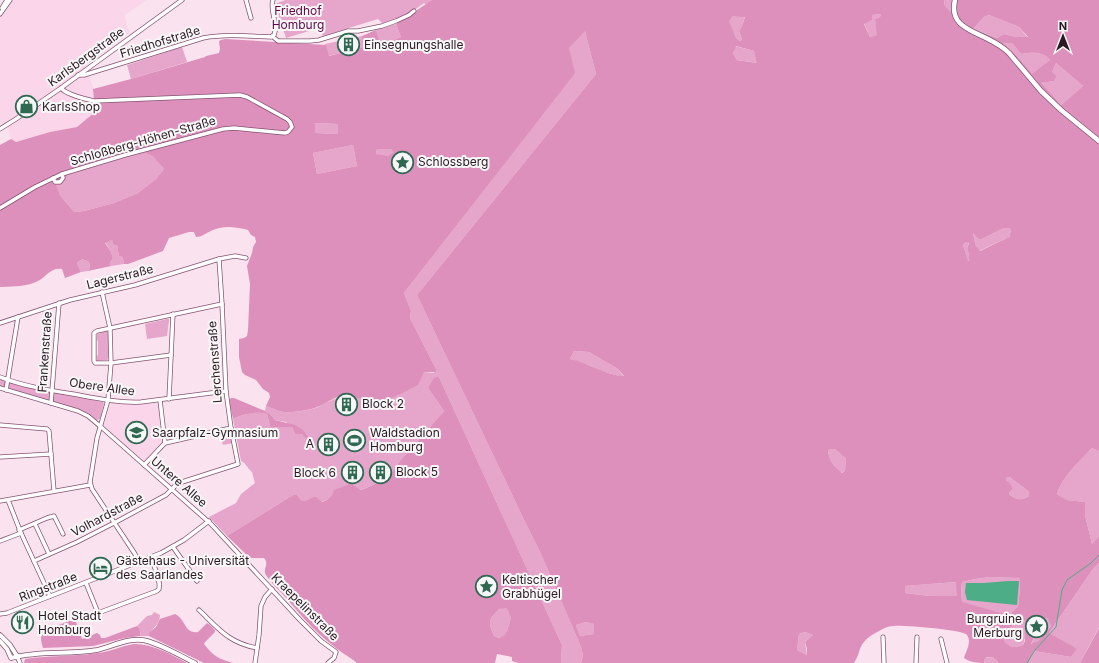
<svg xmlns="http://www.w3.org/2000/svg" width="1099" height="663" viewBox="0 0 1099 663" font-family="Inter,sans-serif">
  <rect width="100%" height="100%" fill="#fae3ef"/>
  <g fill="#fbd5e9">
    <path d="M13 0H147L125 15 127 26 130 32 124 36 121 32 112 37 116 43 85 66 94 89V92L93 93 95 112 77 127 50 132 16 142 11 139 7 124 2 126 0 122V19Z"/>
    <path d="M111 402 129 405 159 403 164 441 144 461 103 426Z"/>
  </g>
  <g fill="#e6a5ca">
    <path d="M285 0H432L426 5 424 3 409 14 383 24 378 19 323 36 319 28 286 38 275 4Z"/>
    <path d="M944 0H952L951 14 945 6Z"/>
    <path d="M881 14 880 17 875 19 878 35 870 37 864 23 872 20V15Z"/>
    <path d="M989 15 1019 27 1028 38 1016 37 1004 34 997 38 973 29 984 17Z"/>
    <path d="M733 16H745L742 26 739 31 742 39 740 41 736 38 728 21Z"/>
    <path d="M396 24 401 37 381 45 376 30Z"/>
    <path d="M561 27 585 31 596 74 417 295 526 524 541 554 581 647 583 655 581 663H561L562 645 439 377 428 388 444 411 399 462 394 471 391 474 375 484 361 490 351 483 335 490C333 497 328 500 321 502L313 497 305 501H302L297 495H293L227 536 209 517 236 503 241 494 255 483 252 472C247 468 246 463 241 461L233 419C244 414 255 411 267 414L270 426 292 427 295 434 300 433 308 437 286 422 275 420 271 415 265 411 266 406C272 408 278 411 284 412 291 413 312 410 318 407 332 400 337 396 353 396L424 372 434 373 436 369 410 318 411 311 404 293 504 164Z"/>
    <path d="M362 36 364 47 328 56 325 44Z"/>
    <path d="M1003 43H1012L1021 54C1031 52 1043 51 1050 60L1032 75 1019 58Z"/>
    <path d="M735 46 754 51 758 63 737 60 733 53Z"/>
    <path d="M182 47 187 62 131 79 127 65Z"/>
    <path d="M1056 63 1083 86 1061 105 1040 83 1054 81 1052 72Z"/>
    <path d="M315 123 338 124V134L315 133Z"/>
    <path d="M353 145 357 166 317 174 313 153Z"/>
    <path d="M377 149H391L393 152 388 156H381L376 154Z"/>
    <path d="M143 151 153 155 164 169 156 179 138 193 114 203 84 211 74 212 60 195 55 185 65 181 68 174Z"/>
    <path d="M1004 228H1009L1011 230 1009 238H1007L979 251 976 246 973 234 974 233 980 240Z"/>
    <path d="M112 240 117 245 119 256 122 257 123 259 124 264 111 266 110 263 113 258 111 252 105 242Z"/>
    <path d="M966 242H969C966 248 970 255 969 262H968L963 245Z"/>
    <path d="M82 259 89 262 90 267 88 271 81 272 77 263Z"/>
    <path d="M167 319H169V321L167 336 147 339 145 324Z"/>
    <path d="M107 331 109 332 108 359 107 360 97 361V356L98 355V341L97 340V334Z"/>
    <path d="M574 351 589 352 618 369 624 377 612 374 597 370 591 366 570 359Z"/>
    <path d="M0 379 54 392 102 402 104 403 100 419 97 420 88 413 83 411 0 386Z"/>
    <path d="M230 432 233 443 223 445 220 434Z"/>
    <path d="M1092 448 1099 451V536L1092 544 1085 515V502L1067 500 1057 494C1062 477 1080 461 1092 448Z"/>
    <path d="M835 449 846 459 845 470 841 473C834 465 829 461 828 450Z"/>
    <path d="M1010 477C1016 483 1023 486 1029 492V496C1021 501 1017 500 1010 495L1009 493 1012 490 1006 481V478Z"/>
    <path d="M1099 563V627L1080 663H1029L1034 651 1071 657 1076 650 1049 633 1093 569Z"/>
    <path d="M990 577 1020 578V588L1018 607C1012 610 1011 615 1006 619L1005 614 963 603 962 602 961 591 962 582 975 579Z"/>
    <path d="M957 582V596H930L905 593 904 586Z"/>
    <path d="M507 607 511 618 507 631 504 637 499 638 494 636C488 621 488 621 499 609Z"/>
    <path d="M154 612 160 615C160 625 151 628 149 636H140C141 632 140 629 137 626L147 616 152 615Z"/>
    <path d="M1048 617 1051 626 1038 641 1031 645 1035 636 1032 620Z"/>
    <path d="M1022 620 1025 621 1026 625C1025 632 1026 638 1023 645 1014 648 1011 648 1004 641 1004 632 1014 623 1022 620Z"/>
    <path d="M586 622 595 624 594 634 580 636 576 625Z"/>
    <path d="M805 632 813 635 805 642 807 655 797 650 799 634Z"/>
    <path d="M992 657 995 658 998 663H984L985 658Z"/>
  </g>
  <g fill="#dd90bc" fill-rule="evenodd">
    <path d="M432 0H944L945 6 951 13 952 0H1099V451L1092 448C1080 461 1062 477 1057 494L1067 500 1085 502V515L1092 544 1099 536V563L1093 569 1049 633 1077 649 1071 657 1034 651 1029 663H998C995 657 992 656 985 658L984 663C977 663 969 662 964 658 966 651 972 642 967 635 964 630 903 625 894 626 886 626 879 631 872 635 857 645 862 651 854 663H581L583 655 581 647 541 554 526 524 417 295 596 74 585 31 569 48 575 73 404 293 411 311 410 318 436 369V372H424L418 385C403 392 386 404 369 401 360 400 353 394 342 396 333 397 326 404 317 407 311 410 291 413 284 412 278 411 272 408 266 406L270 397 269 393 263 389 256 380 245 375 242 372 239 357V339L244 338 247 336 248 330 250 284 247 266 252 253 253 247 256 242 255 237 251 235 248 230C237 227 224 225 213 230 207 232 203 237 196 237L194 232H189L169 238 163 251 128 264H124L123 259 122 257 119 256 117 245H114L112 240 105 243 111 252 113 258 110 263 111 266 88 271 90 267 89 262 82 259 77 263 81 272 65 278 62 269C52 267 47 275 40 280 27 287 16 286 2 287H0V145L11 139 16 142 50 132 77 127 95 112 93 89 131 79 205 57 206 56 219 53 220 49 219 41 221 40 225 39 326 45 329 56 363 47 362 36 376 30 381 45 401 37 396 24 404 19ZM881 14 880 17 875 19 877 35 870 37 864 24 872 20V15ZM989 15 1019 27 1028 37H1016L1004 34 997 38 973 29 984 17ZM733 16 745 17 742 26 739 31 742 39 740 41 736 38 729 21ZM1003 43H1012L1021 54C1031 52 1043 51 1050 60L1032 74 1019 58ZM736 46 754 51 757 63 737 60 733 53ZM1056 63 1083 86 1061 105 1041 83 1054 81 1056 76 1052 72ZM315 123 338 124V134L315 133ZM353 145 357 166 317 174 313 153ZM377 149H391L393 152 388 156 376 154ZM142 151 153 156 164 169 156 179 138 193 114 203 84 211 74 212 60 195 56 185 65 181 68 174ZM1004 228H1009L1011 230 1009 238H1007L980 251 976 246 973 234V233L980 240ZM966 242 969 243C966 249 970 255 969 262L968 261 963 245ZM574 351 589 352 618 369 624 376C604 375 589 363 570 359ZM835 449 846 459 845 470 842 473C834 466 829 461 828 450ZM1010 477C1016 483 1023 486 1029 492V496C1021 501 1017 500 1010 495L1009 493 1012 490V487L1009 482 1006 481V478ZM990 577 1020 578V588L1018 607C1012 610 1011 615 1006 619L1005 614 962 602 961 591 962 582 975 579ZM956 582 957 596H930L905 593V586ZM1048 618 1051 626 1038 641 1031 644 1035 636 1032 620ZM1022 620 1025 621 1026 625 1025 630V641L1023 645C1014 648 1011 648 1004 641 1004 632 1014 623 1022 620ZM586 622 594 624V634L580 636 576 625ZM805 632 813 635 805 642 807 649V655L797 650 799 634Z"/>
    <path d="M439 377 562 645 561 663H518L512 661V657L497 654 495 663H356V662C348 656 339 651 331 644 314 631 300 614 286 598 280 591 271 583 266 575 262 568 270 565 264 558H250L227 536 293 495H297L302 501H305L313 497H316L322 502C328 500 333 496 334 490L351 483 361 490C371 486 387 480 394 470 396 468 397 465 399 462L444 411 428 388 434 378ZM507 608 511 618 507 631 504 636 499 638 494 636C488 621 488 621 499 609Z"/>
    <path d="M231 398H234L265 411 271 415 275 420 295 425 303 430 308 437V439H307L302 434H295L292 427H272L270 426 267 414C256 411 244 414 233 419L229 400Z"/>
    <path d="M175 614C186 619 184 634 198 632L207 623 210 625 215 630V632L205 642 204 644C213 656 219 659 233 663H204L149 636V633L156 627 160 619Z"/>
    <path d="M69 621H75L76 622 82 639 97 633 100 635 101 638H105L137 626C140 629 141 632 140 636L125 638 93 646 43 648C42 645 41 641 41 638 43 630 62 624 69 621Z"/>
    <path d="M1099 628V663H1080Z"/>
    <path d="M134 644C154 644 170 654 187 663H24L25 659C49 655 73 657 97 653 110 652 121 646 134 644Z"/>
  </g>
  <path fill="#4cad86" d="M1008 581H1019L1017 605 967 600 965 592 966 583H984Z"/>
  <g fill="none" stroke-linecap="round" stroke-linejoin="round">
    <path stroke="#4cad86" stroke-width="1" d="M1027 663 1035 650 1056 627 1062 590 1067 580 1091 563 1099 555"/>
    <defs>
      <g id="minor">
        <path d="M246 0 251 18"/>
        <path d="M2 8 7 0"/>
        <path d="M0 14 10 0"/>
        <path d="M272 36 278 41H310L319 40 348 31H358L382 26 396 21 409 15 414 11"/>
        <path d="M78 75H84L203 38C225 34 248 36 271 37L274 35C279 23 269 12 273 0"/>
        <path d="M0 129 16 119 61 88 182 0"/>
        <path d="M53 178 55 182H60L63 178 62 174"/>
        <path d="M0 208 35 187 62 174 125 155 223 129 234 128 285 133 288 132 292 127 290 122 287 119 247 97 240 95 94 101C85 99 67 95 61 88"/>
        <path d="M102 292 110 328 111 363 108 400 97 438 90 482 92 489 135 554 139 562"/>
        <path d="M0 323 70 300 135 285 219 259 235 256 246 258"/>
        <path d="M171 355 111 363H95L94 361V333L97 331 222 304"/>
        <path d="M0 377C23 386 48 390 73 394 95 398 118 403 141 402L226 391"/>
        <path d="M0 388 78 411 88 416 100 426 211 524 300 620 321 641 336 652 334 658 328 663"/>
        <path d="M6 390 18 317"/>
        <path d="M169 399 173 314"/>
        <path d="M160 400 165 443"/>
        <path d="M51 403 59 303"/>
        <path d="M0 425 47 429 49 431 54 491"/>
        <path d="M0 457 51 454"/>
        <path d="M144 465 165 443 231 428"/>
        <path d="M8 500 21 533 50 596"/>
        <path d="M0 501 90 485"/>
        <path d="M35 524 49 554"/>
        <path d="M19 530 47 518 54 516 63 534"/>
        <path d="M0 541 21 533"/>
        <path d="M173 547 197 581"/>
        <path d="M34 561 77 542 114 523 166 495 175 486 179 483 238 464 231 428 226 391 222 304 219 259"/>
        <path d="M86 583 98 613 157 591 159 589C161 579 154 567 151 558"/>
        <path d="M199 610C219 629 229 643 257 648"/>
        <path d="M0 614 7 613 161 553 184 540 209 521"/>
        <path d="M883 637 884 663"/>
        <path d="M941 639 947 663"/>
        <path d="M17 656 20 663"/>
        <path d="M255 663 259 635 261 606 265 597 272 589"/>
        <path d="M916 663 917 637"/>
      </g>
      <g id="tertiary">
        <path d="M0 635 10 645 17 656"/>
        <path d="M0 641 7 649 11 658C40 650 69 655 97 650 111 647 127 638 142 640 158 642 180 656 195 663"/>
      </g>
      <path id="secondary" d="M955 0C949 25 970 30 988 39 996 43 1003 47 1009 53L1041 91 1061 110 1099 141"/>
    </defs>
    <use href="#minor" stroke="#845470" stroke-width="5"/>
    <use href="#tertiary" stroke="#845470" stroke-width="5.5"/>
    <use href="#secondary" stroke="#845470" stroke-width="6"/>
    <use href="#minor" stroke="#fff" stroke-width="3.5"/>
    <use href="#tertiary" stroke="#fff" stroke-width="4"/>
    <use href="#secondary" stroke="#fff" stroke-width="4.5"/>
  </g>
  <defs>
    <symbol id="building-ring" viewBox="-11 -11 22 22"><circle r="9.5" fill="#f7f7f7" stroke="#2f6951" stroke-width="1.5"/><path d="M-4-6H4V6H1V3H-1V6H-4ZM-2.5-4.3h1.7v1.8h-1.7ZM.8-4.3h1.7v1.8H.8ZM-2.5-1h1.7V.8h-1.7ZM.8-1h1.7V.8H.8Z" fill="#2f6951"/></symbol>
    <symbol id="shop-ring" viewBox="-11 -11 22 22"><circle r="9.5" fill="#f7f7f7" stroke="#2f6951" stroke-width="1.5"/><path d="M-5-2.5h2.3a2.7 3.5 0 0 1 5.4 0H5L5.5 6h-11ZM-1.5-2.5h3a1.5 2.3 0 0 0-3 0Z" fill="#2f6951"/></symbol>
    <symbol id="sight-ring" viewBox="-11 -11 22 22"><circle r="9.5" fill="#f7f7f7" stroke="#2f6951" stroke-width="1.5"/><path d="M0-6L1.8-2.2L6-1.7L2.9 1.2L3.7 5.4L0 3.3L-3.7 5.4L-2.9 1.2L-6-1.7L-1.8-2.2Z" fill="#2f6951"/></symbol>
    <symbol id="school-ring" viewBox="-11 -11 22 22"><circle r="9.5" fill="#f7f7f7" stroke="#2f6951" stroke-width="1.5"/><path d="M0-5L7-2L0 1L-7-2ZM-4 1L0 2.5L4 1V4Q0 6-4 4Z" fill="#2f6951"/></symbol>
    <symbol id="stadium-ring" viewBox="-11 -11 22 22"><circle r="9.5" fill="#f7f7f7" stroke="#2f6951" stroke-width="1.5"/><path d="M0-5a6.5 5 0 1 0 0 10a6.5 5 0 1 0 0-10ZM-3.5-1.8h7v3.6h-7Z" fill="#2f6951"/></symbol>
    <symbol id="hotel-ring" viewBox="-11 -11 22 22"><circle r="9.5" fill="#f7f7f7" stroke="#2f6951" stroke-width="1.5"/><path d="M-6-4.5h1.5V1H6V5H4.5V3h-9V5H-6ZM-4 0a1.8 1.8 0 1 1 3.6 0ZM.5 0V-2.5h3Q6-2.5 6 0Z" fill="#2f6951"/></symbol>
    <symbol id="restaurant-ring" viewBox="-11 -11 22 22"><circle r="9.5" fill="#f7f7f7" stroke="#2f6951" stroke-width="1.5"/><path d="M-5-6h1v4h1v-4h1v4h1v-4h1v5L-1.5 .5V6h-2V.5L-5-1ZM5-6V6H3V1.5H1.5Q1.5-4 5-6Z" fill="#2f6951"/></symbol>
  </defs>
  <g fill-rule="evenodd">
    <use href="#building-ring" x="336" y="32" width="25" height="25"/>
    <use href="#shop-ring" x="14" y="94" width="25" height="25"/>
    <use href="#sight-ring" x="390" y="150" width="25" height="25"/>
    <use href="#building-ring" x="334" y="392" width="25" height="25"/>
    <use href="#school-ring" x="124" y="420" width="25" height="25"/>
    <use href="#stadium-ring" x="342" y="428" width="25" height="25"/>
    <use href="#building-ring" x="316" y="432" width="25" height="25"/>
    <use href="#building-ring" x="368" y="460" width="25" height="25"/>
    <use href="#building-ring" x="340" y="460" width="25" height="25"/>
    <use href="#hotel-ring" x="88" y="556" width="25" height="25"/>
    <use href="#sight-ring" x="474" y="574" width="25" height="25"/>
    <use href="#restaurant-ring" x="10" y="610" width="25" height="25"/>
    <use href="#sight-ring" x="1024" y="614" width="25" height="25"/>
  </g>
  <g text-anchor="middle" stroke-width="4" stroke-linejoin="round" paint-order="stroke">
    <g font-size="12" fill="#620447" stroke="#f7f7f7">
      <text x="298" y="15">Friedhof<tspan x="298" dy="14">Homburg</tspan></text>
    </g>
    <g font-size="12" fill="#2c1924" stroke="#f7f7f7">
      <text transform="translate(160 42) rotate(-17)" y="4">Friedhofstraße</text>
      <text transform="translate(86 57) rotate(-36)" y="4">Karlsbergstraße</text>
      <text transform="translate(143 141) rotate(-16)" y="4">Schloßberg-Höhen-Straße</text>
      <text transform="translate(120 277) rotate(-14)" y="4">Lagerstraße</text>
      <text transform="translate(45 352) rotate(-86)" y="4">Frankenstraße</text>
      <text transform="translate(215 362) rotate(-94)" y="4">Lerchenstraße</text>
      <text transform="translate(102 387) rotate(8)" y="4">Obere Allee</text>
      <text transform="translate(179 482) rotate(41)" y="4">Untere Allee</text>
      <text transform="translate(107 515) rotate(-28)" y="4">Volhardstraße</text>
      <text transform="translate(48 587) rotate(-21)" y="4">Ringstraße</text>
      <text transform="translate(305 607) rotate(45)" y="4">Kraepelinstraße</text>
    </g>
    <g font-size="12" fill="#2c1924" stroke="#f7f7f7" text-anchor="start">
      <text x="364" y="49">Einsegnungshalle</text>
      <text x="42" y="111">KarlsShop</text>
      <text x="418" y="166">Schlossberg</text>
      <text x="362" y="408">Block 2</text>
      <text x="152" y="437">Saarpfalz-Gymnasium</text>
      <text x="370" y="437">Waldstadion<tspan x="370" dy="14">Homburg</tspan></text>
      <text x="314" y="448" text-anchor="end">A</text>
      <text x="396" y="476">Block 5</text>
      <text x="336" y="477" text-anchor="end">Block 6</text>
      <text x="116" y="565">Gästehaus - Universität<tspan x="116" dy="14">des Saarlandes</tspan></text>
      <text x="502" y="584">Keltischer<tspan x="502" dy="14">Grabhügel</tspan></text>
      <text x="38" y="620">Hotel Stadt<tspan x="38" dy="14">Homburg</tspan></text>
      <text x="1022" y="623" text-anchor="end">Burgruine<tspan x="1022" dy="14">Merburg</tspan></text>
    </g>
  </g>
  <g transform="translate(1063 36)" stroke="#f7f7f7" stroke-width="3" paint-order="stroke">
  <path d="M0-3L7 15L0 10L-7 15Z" fill="#2c1924"/>
  <text y="-6" font-size="11" font-weight="bold" text-anchor="middle" fill="#2c1924">N</text>
  </g>
</svg>
